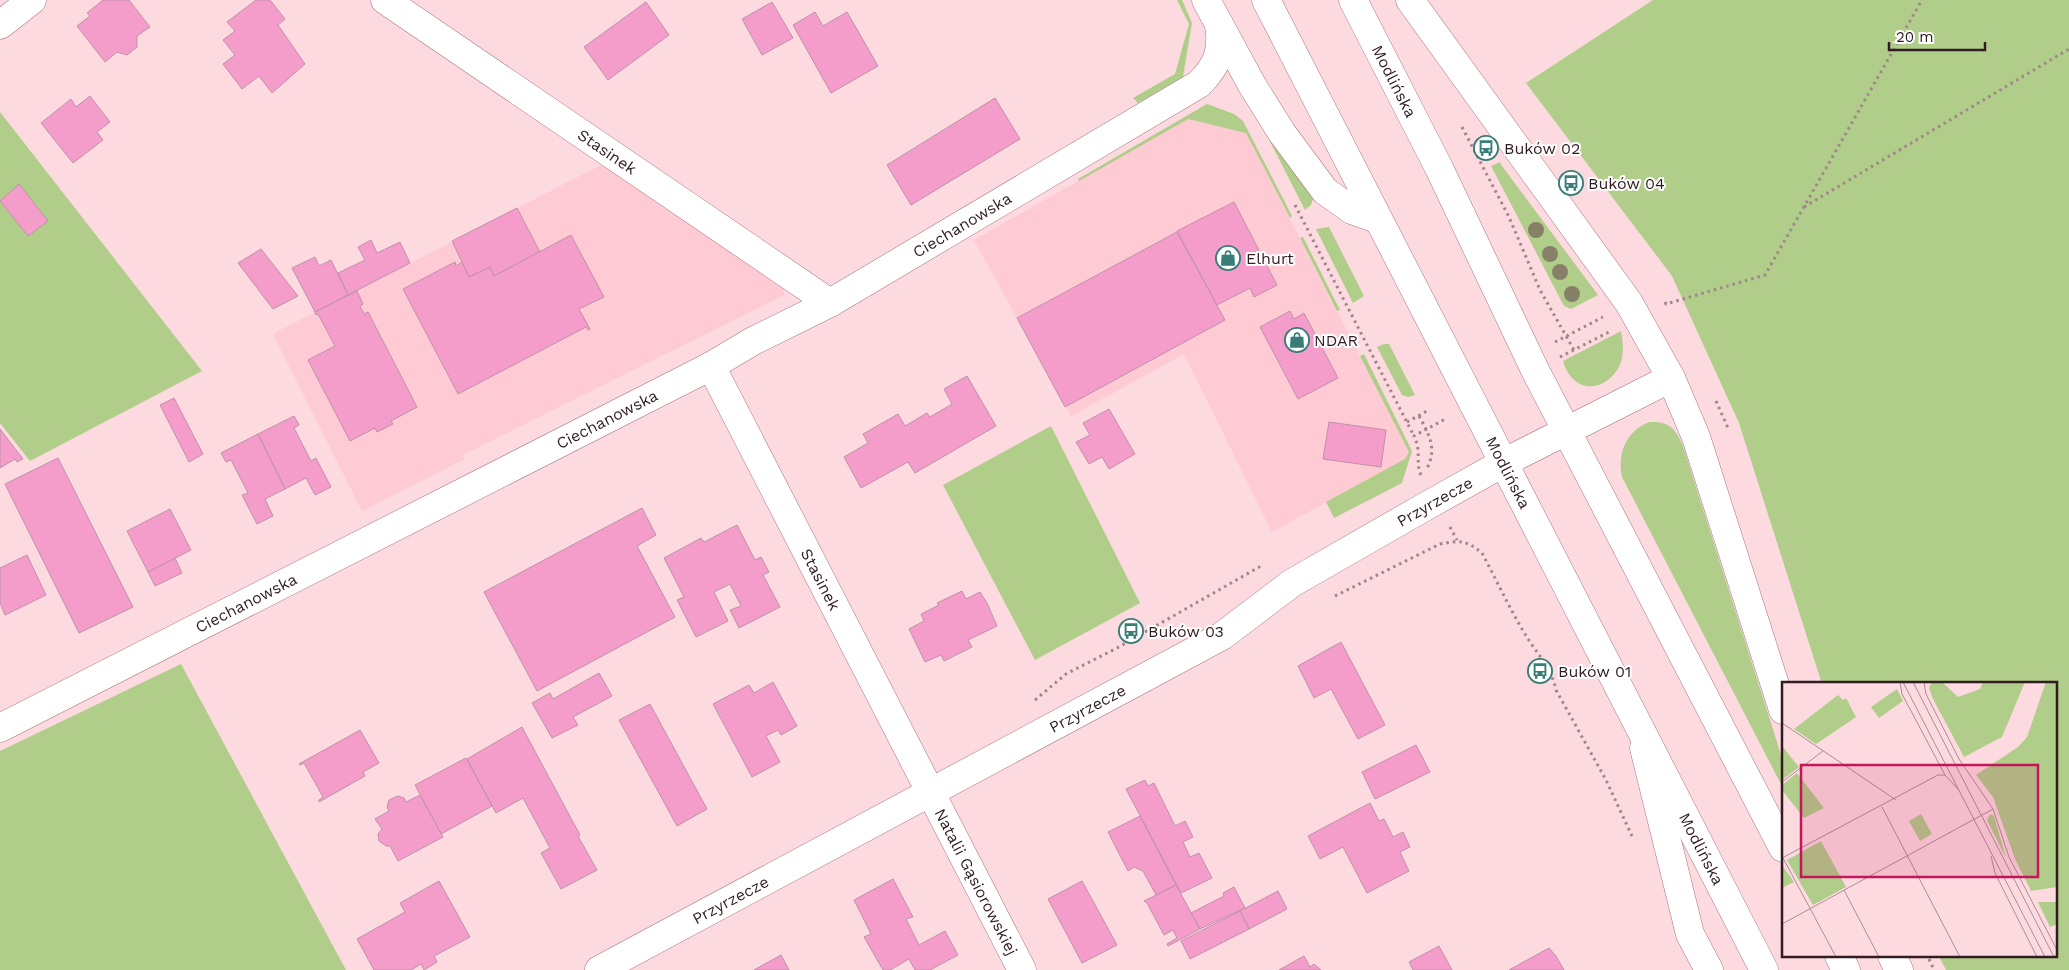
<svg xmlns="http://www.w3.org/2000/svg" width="2069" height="970" viewBox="0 0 2069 970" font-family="'Work Sans',sans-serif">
  <rect width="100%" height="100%" fill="#fcdadf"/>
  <g fill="#fecad3">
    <path d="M1187 119 1246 133 1409 452 1406 459 1272 532 1184 354 1071 416 974 240Z"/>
    <path d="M603 164 783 286 784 295 463 455 464 459 362 511 273 334Z"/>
  </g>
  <g fill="#b0cd8a">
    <path d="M1177 0H1182L1192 23 1183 77 1138 103 1133 98 1175 74 1189 24Z"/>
    <path d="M1653 0H2069V970H1946L1939 956H2055V684H1822L1739 423 1672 276 1526 83Z"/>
    <path d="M1207 104 1234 114 1243 121 1292 216 1290 218 1246 133 1188 119 1079 181 1078 179Z"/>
    <path d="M0 112 202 371 30 461 0 423Z"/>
    <path d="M1258 118 1265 126 1313 199 1311 205 1305 210Z"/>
    <path d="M1500 162 1502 166 1598 295 1571 309 1564 306 1491 166Z"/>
    <path d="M1329 227 1364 296 1353 303 1316 229Z"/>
    <path d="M1303 237 1340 310 1337 311 1300 238Z"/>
    <path d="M1621 331C1623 342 1624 351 1621 362 1614 382 1589 396 1572 378 1568 374 1565 367 1563 361Z"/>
    <path d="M1384 344H1389L1415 395 1408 397 1402 395 1377 347Z"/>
    <path d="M1364 354 1412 451 1402 483 1334 518 1326 502 1405 459 1409 452 1360 356Z"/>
    <path d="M1650 422C1669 421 1676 429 1683 446L1783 761V788L1622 477C1617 454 1626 430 1650 422Z"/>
    <path d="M1051 426 1140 603 1035 660 943 485Z"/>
    <path d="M181 664 346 970H0V751Z"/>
  </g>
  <g fill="#f49dcb" stroke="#bf91a8">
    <path d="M103 0H129L150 27 137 36V47L127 55 117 52 105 62 77 26 90 16 87 13Z"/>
    <path d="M256 0H270L285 19 278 25 305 64 272 93 259 76 242 89 223 64 235 55 223 40 235 31 227 22Z"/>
    <path d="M646 2 669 35 608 80 584 47Z"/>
    <path d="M772 2 793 38 762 55 742 19Z"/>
    <path d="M815 12 823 26 847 12 878 66 831 93 793 25Z"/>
    <path d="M90 96 110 122 97 132 103 140 73 163 41 123 71 99 76 107Z"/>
    <path d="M995 98 1020 139 911 205 887 165Z"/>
    <path d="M19 184 48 221 28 236 0 201Z"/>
    <path d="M1234 202 1277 285 1254 297 1250 288 1217 305 1177 231Z"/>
    <path d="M517 208 540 252 494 276 490 267 469 277 452 241Z"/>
    <path d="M1177 232 1225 320 1065 407 1017 318Z"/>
    <path d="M571 235 604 297 579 309 590 329 588 330 586 327 458 394 403 289 455 262 456 266 462 262 469 277 490 267 494 276Z"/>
    <path d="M371 240 377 253 400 242 410 263 348 295 338 273 365 260 358 247Z"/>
    <path d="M261 249 298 296 273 309 238 263Z"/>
    <path d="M315 257 319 266 331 260 348 295 315 312 292 268Z"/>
    <path d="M357 291 363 304 360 306 364 314 368 312 417 407 391 421 393 424 377 432 375 428 350 441 308 360 335 346 318 314 316 315 315 312Z"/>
    <path d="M1290 311 1294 319 1304 313 1338 378 1298 399 1260 327Z"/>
    <path d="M967 376 996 426 915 473 908 462 861 488 844 457 868 443 863 434 898 414 905 426 927 413 930 417 952 404 944 389Z"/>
    <path d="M174 398 203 454 189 462 160 405Z"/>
    <path d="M1109 409 1135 454 1109 469 1102 457 1089 464 1076 442 1090 435 1083 423Z"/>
    <path d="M294 416 299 425 294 428 311 461 316 458 331 487 315 495 306 478 285 489 258 434Z"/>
    <path d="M1329 422 1386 430 1381 467 1323 459Z"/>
    <path d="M0 429 23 459 17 462 15 459 0 468Z"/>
    <path d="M258 434 285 489 265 499 273 516 257 524 242 495 248 493 231 460 226 462 221 453Z"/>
    <path d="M58 458 133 607 79 633 5 484Z"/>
    <path d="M642 508 656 535 637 546 675 617 537 691 484 592Z"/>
    <path d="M170 509 191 550 148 572 127 531Z"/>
    <path d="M737 525 755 560 761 557 769 572 763 575 780 607 739 628 730 610 741 606 730 584 714 592 728 621 696 637 677 600 684 597 664 558 701 538 704 542Z"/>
    <path d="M27 555 46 595 5 615 0 603V568Z"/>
    <path d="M175 558 182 573 155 586 148 572Z"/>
    <path d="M962 591 966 599 980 592 987 603 997 626 968 640 972 647 944 661 941 655 925 662 909 629 924 621 921 614 939 605 937 603Z"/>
    <path d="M1341 642 1385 725 1358 739 1331 689 1314 698 1298 666Z"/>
    <path d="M599 673 612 696 573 717 578 725 552 738 532 703 550 693 553 699Z"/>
    <path d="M773 682 797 726 781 735 778 730 766 736 780 762 752 777 713 704 749 685 754 693Z"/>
    <path d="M650 704 707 809 677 826 619 720Z"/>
    <path d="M522 727 580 835 578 836 597 870 561 889 541 853 550 848 523 798 496 813 467 759Z"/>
    <path d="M360 730 379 763 363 772 365 776 319 802V800L323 797 304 763 300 765 299 764Z"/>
    <path d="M1416 745 1430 772 1375 799 1362 772Z"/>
    <path d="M466 758 492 806 441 834 415 785Z"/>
    <path d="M1145 780 1148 786 1154 783 1175 826 1185 821 1193 837 1183 842 1190 857 1199 853 1212 878 1181 893 1126 789Z"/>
    <path d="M420 795 443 837 398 861 390 846H386L379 841 378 834 382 829 375 819 389 811 387 807 389 800 398 796 404 798 406 802Z"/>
    <path d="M1370 803 1379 821 1384 819 1393 837 1403 832 1410 847 1400 852 1409 871 1367 893 1343 847 1320 859 1308 836Z"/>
    <path d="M1140 816 1176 885 1156 895 1143 871 1134 867 1128 871 1108 832Z"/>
    <path d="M893 879 913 917 906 919 919 945 945 931 958 955 930 970H915L909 959 890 970H883L864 937 871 934 854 900Z"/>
    <path d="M439 881 470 937 434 956 437 962 424 970 421 964 411 970H374L357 939 405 912 400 903Z"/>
    <path d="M1082 881 1117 945 1082 963 1048 899Z"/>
    <path d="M1176 885 1200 929 1168 946 1167 944 1177 938 1173 930 1164 935 1147 903 1144 901Z"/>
    <path d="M1234 887 1245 908 1200 929 1191 913 1224 896 1223 893Z"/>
    <path d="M1278 891 1287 909 1249 929 1240 911Z"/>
    <path d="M1240 911 1249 929 1190 959 1181 941Z"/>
    <path d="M1439 946 1452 970H1413L1409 962Z"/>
    <path d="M1549 948 1556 956 1564 970H1509Z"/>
    <path d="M781 955 789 970H754Z"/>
    <path d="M1304 956 1310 967 1314 964 1321 970H1279Z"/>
  </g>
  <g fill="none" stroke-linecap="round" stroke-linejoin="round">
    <defs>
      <g id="street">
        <path id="s1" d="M385 0 830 303"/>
        <path d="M1206 0 1252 85 1282 133 1325 191 1352 210 1377 219"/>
        <path d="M1410 0 1629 303 1671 378 1696 437 1783 710"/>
        <path d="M0 25 32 0"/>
        <path id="s2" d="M711 366 1022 970"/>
        <path id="s3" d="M0 728 711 366 753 341 830 303 1199 84C1218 65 1223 51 1219 24"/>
        <path d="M1644 748 1690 934 1709 970"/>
        <path d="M1892 956 1899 970"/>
        <path id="s4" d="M599 970 1222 636 1292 583 1421 509 1503 463 1671 378"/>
      </g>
      <g id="primary">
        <path id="s5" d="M1266 0 1764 970"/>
        <path id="s6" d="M1353 0 1439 168 1535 370 1783 848"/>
        <path d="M1839 956 1846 970"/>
      </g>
    </defs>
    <use href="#street" stroke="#ab7881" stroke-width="29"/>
    <use href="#primary" stroke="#ab7881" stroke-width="29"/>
    <g stroke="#a1858a" stroke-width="3" stroke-dasharray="2.5 4" stroke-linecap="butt">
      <path d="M1462 127 1509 217 1540 290 1574 350"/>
      <path d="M1295 205 1414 436"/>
      <path d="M1804 207 2069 49"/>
      <path d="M1665 302 1666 304 1765 275 1922 0"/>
      <path d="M1555 342 1603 317"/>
      <path d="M1560 357 1611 331"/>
      <path d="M1716 401 1728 428"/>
      <path d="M1419 416C1429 434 1438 450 1426 470"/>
      <path d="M1407 422 1427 411"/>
      <path d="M1421 475C1415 462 1422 452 1414 436L1447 418"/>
      <path d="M1450 527 1457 540"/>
      <path d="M1335 596 1440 544C1460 540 1466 540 1482 553 1498 583 1512 614 1530 642 1541 658 1552 671 1556 690L1606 780 1632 836"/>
      <path d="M1035 700 1066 674 1117 648 1261 566"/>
      <path d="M1929 959 1934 970"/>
    </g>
    <use href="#street" stroke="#fff" stroke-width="28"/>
    <use href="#primary" stroke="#fff" stroke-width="28"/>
  </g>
  <g fill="#878069">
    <circle cx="1536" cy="230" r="8"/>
    <circle cx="1550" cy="254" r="8"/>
    <circle cx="1560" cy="272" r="8"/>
    <circle cx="1572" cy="294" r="8"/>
  </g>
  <defs>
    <symbol id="bus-ring" viewBox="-11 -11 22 22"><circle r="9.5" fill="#fff" stroke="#377e78" stroke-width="1.5"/><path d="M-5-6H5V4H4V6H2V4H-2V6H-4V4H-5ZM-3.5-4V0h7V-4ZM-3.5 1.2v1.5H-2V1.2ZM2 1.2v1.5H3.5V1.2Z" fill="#377e78"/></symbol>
    <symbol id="shop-ring" viewBox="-11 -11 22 22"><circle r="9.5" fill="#fff" stroke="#377e78" stroke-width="1.5"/><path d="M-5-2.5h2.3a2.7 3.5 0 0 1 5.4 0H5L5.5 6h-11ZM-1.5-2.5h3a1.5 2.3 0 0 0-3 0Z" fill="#377e78"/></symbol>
  </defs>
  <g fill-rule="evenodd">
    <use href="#bus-ring" x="1472" y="134" width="28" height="28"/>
    <use href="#bus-ring" x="1557" y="169" width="28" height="28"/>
    <use href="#shop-ring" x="1214" y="244" width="28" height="28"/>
    <use href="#shop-ring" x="1283" y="326" width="28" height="28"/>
    <use href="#bus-ring" x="1117" y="617" width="28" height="28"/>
    <use href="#bus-ring" x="1526" y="657" width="28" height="28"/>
  </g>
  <g text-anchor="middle" stroke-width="4" stroke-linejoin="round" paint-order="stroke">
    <g font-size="16" fill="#311d21" stroke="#fff">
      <text dy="6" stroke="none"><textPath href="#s6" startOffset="91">Modlińska</textPath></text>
      <text dy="6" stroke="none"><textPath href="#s1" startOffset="269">Stasinek</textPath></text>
      <text dy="6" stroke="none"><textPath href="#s3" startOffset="1086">Ciechanowska</textPath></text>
      <text dy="6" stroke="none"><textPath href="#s3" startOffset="681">Ciechanowska</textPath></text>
      <text dy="6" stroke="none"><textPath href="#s5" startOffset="531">Modlińska</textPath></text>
      <text dy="6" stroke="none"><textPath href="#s4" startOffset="959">Przyrzecze</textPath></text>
      <text dy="6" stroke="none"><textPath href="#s2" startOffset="240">Stasinek</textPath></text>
      <text dy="6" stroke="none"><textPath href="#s3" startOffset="276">Ciechanowska</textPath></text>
      <text dy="6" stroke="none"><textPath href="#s4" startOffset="554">Przyrzecze</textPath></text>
      <text dy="6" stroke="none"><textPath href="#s5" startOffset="954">Modlińska</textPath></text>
      <text dy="6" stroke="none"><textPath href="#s2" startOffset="580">Natalii Gąsiorowskiej</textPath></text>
      <text dy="6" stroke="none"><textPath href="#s4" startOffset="149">Przyrzecze</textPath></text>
    </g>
    <g font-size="16" fill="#311d21" stroke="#fff" text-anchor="start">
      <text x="1504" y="154">Buków 02</text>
      <text x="1588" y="189">Buków 04</text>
      <text x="1246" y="264">Elhurt</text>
      <text x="1314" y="346">NDAR</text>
      <text x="1148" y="637">Buków 03</text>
      <text x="1558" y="677">Buków 01</text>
    </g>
  </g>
  <g transform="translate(1782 682)">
    <rect width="275" height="275" fill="#fcdadf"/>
    <path d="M150 0H160L176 15 198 7 201 0H243L220 55 182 75 151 17 147 6ZM264 0H275V205L249 209 233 177 211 115 194 93 236 65 245 55ZM115 7 121 19 97 36 89 25ZM56 13 61 18 64 16 74 35 34 62 12 47ZM0 64 17 85 0 98ZM15 91 42 126 22 136 0 108V103ZM139 132 150 152 138 159 127 139ZM208 132 212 134 224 176 205 138ZM39 159 64 205 31 223 5 178ZM0 183 12 200 0 206ZM256 220H275V242L268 245Z" fill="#b0cd8a"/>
    <path fill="none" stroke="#ab8e93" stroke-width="1" d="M118 0 120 12 163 93 177 108M121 0 263 275M131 0 272 275M142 0 144 12 177 77 211 127 227 175 275 268M0 41 114 118M0 100 41 69M100 125 178 275M209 174 213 191 255 275M0 176 156 93H163M1 176 54 275M62 208 97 275M0 242 211 127"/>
    <path fill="#c2185b" fill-opacity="0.15" stroke="#c2185b" stroke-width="2.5" d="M19 83H256V195H19Z"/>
    <rect width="275" height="275" fill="none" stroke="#311d21" stroke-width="2.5"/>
  </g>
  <path d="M1889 42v8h96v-8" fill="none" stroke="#311d21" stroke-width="2.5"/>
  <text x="1896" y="42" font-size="15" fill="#311d21" stroke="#ffffff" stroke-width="4" paint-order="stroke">20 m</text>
</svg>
